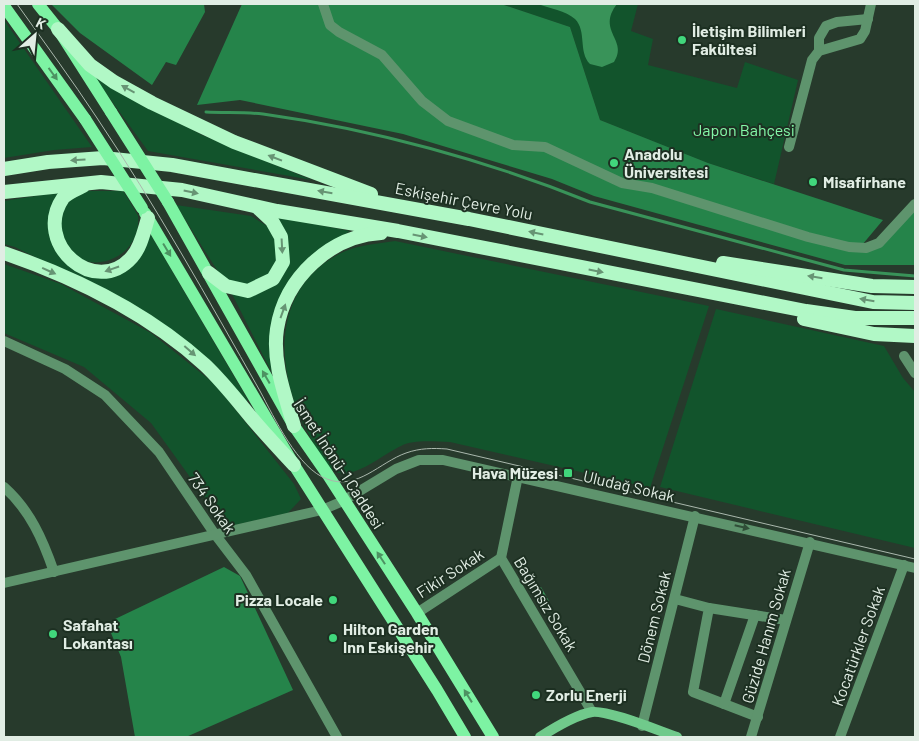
<svg xmlns="http://www.w3.org/2000/svg" width="919" height="741" viewBox="0 0 919 741" font-family="Barlow,sans-serif">
  <rect width="100%" height="100%" fill="#273a2c"/>
  <g fill="#12542c">
    <path d="M501 4H638L631 31 653 39 648 65 737 88 745 62 798 80 774 184 708 163 600 120 570 27Z"/>
    <path d="M4 20 92 147 54 150 4 158Z"/>
    <path d="M92 74 202 135 312 180 148 151Z"/>
    <path d="M81 191H123C126 195 137 213 138 216 143 265 68 284 61 229 60 221 63 213 64 206Z"/>
    <path d="M60 192C44 217 50 229 60 255L114 273 149 232 248 400 246 402 95 287 15 247 4 244V201Z"/>
    <path d="M176 205 251 216 267 226 280 248 273 272 248 285 237 284 222 278Z"/>
    <path d="M275 216 350 231 311 257 270 340 272 373 231 292 283 271C289 246 290 238 275 216Z"/>
    <path d="M395 241 709 306 650 488 450 442C434 442 415 439 401 446 385 453 354 480 336 472 322 467 315 445 308 433 275 373 270 290 339 254 356 245 377 244 395 241Z"/>
    <path d="M4 264 61 284 151 333 216 385 294 484 301 499 288 513 226 527 151 423 84 367 4 333Z"/>
    <path d="M716 309 884 346 903 378 915 392V548L660 487Z"/>
  </g>
  <g fill="#25844a">
    <path d="M51 4H204L205 12 176 65 166 62 152 85 80 33Z"/>
    <path d="M242 4H501L570 27 600 120 708 163 883 220 857 251 868 250 915 209V265H845L594 196 552 179 403 134 240 100 197 105Z"/>
    <path d="M224 567 240 576 293 690 186 737H135L121 657 111 633 113 620Z"/>
  </g>
  <g fill="#399359">
    <path d="M538 4H617C596 31 629 40 614 62L602 67 590 64C578 52 587 31 575 19 566 11 549 8 538 4Z"/>
    <path d="M541 587 549 601 542 609 530 590Z"/>
  </g>
  <g fill="none" stroke-linecap="round" stroke-linejoin="round">
    <path stroke="#399359" stroke-width="3" d="M206 112C225 113 245 112 263 114 372 129 489 161 590 202L844 270 915 276"/>
    <g stroke="#5e946d" stroke-width="10">
      <path d="M323 4 330 25 339 32 382 55 422 101 448 121 513 145 545 147 622 183 652 188 808 237 849 247 866 248 879 243 915 204"/>
      <path d="M819 51V38L826 26 837 22 868 19"/>
      <path d="M789 147 812 60 819 51 860 39 865 31 871 4"/>
      <path d="M4 341 65 369 105 395 159 452 214 533 246 575 337 737"/>
      <path d="M904 356 915 373"/>
      <path d="M518 476 501 558 592 712"/>
      <path d="M4 487C30 510 43 540 54 572"/>
      <path d="M4 583 322 510 343 501 396 469 419 460H443L915 568"/>
      <path d="M675 599 709 608 693 692 758 717"/>
      <path d="M709 608 786 620"/>
      <path d="M417 613 501 558"/>
      <path d="M724 704 755 615"/>
      <path d="M642 726 695 516"/>
      <path d="M751 737 810 542"/>
      <path d="M840 737 904 565"/>
    </g>
    <path stroke="#70ca8b" stroke-width="10" d="M540 737C554 728 575 715 592 712 609 710 659 731 677 737"/>
    <g stroke="#7df3a3" stroke-width="12">
      <path d="M38 4 58 29 111 112"/>
      <path d="M4 6 85 119"/>
      <path d="M168 202 294 426 328 475 417 613 493 737"/>
      <path d="M145 213 294 465 437 690 465 737"/>
    </g>
    <g stroke="#b1f8c6" stroke-width="14">
      <path d="M58 29 90 65 114 82 152 103 234 142 371 194"/>
      <path d="M4 169 48 162 103 158 172 165 469 219 873 302 915 303"/>
      <path d="M83 186C77 189 67 193 63 198 32 243 95 299 132 257 141 247 144 231 148 218"/>
      <path d="M4 192 101 182 182 190 277 211 398 231 806 311 855 318H915"/>
      <path d="M4 253C76 278 148 313 205 365 224 383 239 403 255 422 268 437 281 451 294 465"/>
      <path d="M723 263 872 286 915 287"/>
      <path d="M209 273 226 286 248 291 273 279 283 262 281 237 272 221 257 207"/>
      <path d="M804 319 874 334 915 336"/>
      <path d="M294 426C285 395 272 362 277 329 285 278 330 236 381 233"/>
    </g>
    <path stroke="#aab8ad" stroke-width="1" d="M17 4C44 42 72 80 97 118 156 206 208 299 260 391 274 417 298 469 327 479 357 491 380 462 406 453 420 448 433 448 447 449L915 559"/>
    <g stroke="#7df3a3" stroke-width="12">
      <path d="M111 112 168 202"/>
      <path d="M85 119 142 208"/>
    </g>
  </g>
  <defs><path id="oneway-solid" d="M-6-.8H1V-3.2L6.5 0L1 3.2V.8H-6Z" transform="scale(1.25)"/></defs>
  <g fill="#4d9262">
    <use href="#oneway-solid" transform="translate(53 74) rotate(54)"/>
    <use href="#oneway-solid" transform="translate(167 250) rotate(59)"/>
    <use href="#oneway-solid" transform="translate(266 377) rotate(-120)"/>
    <use href="#oneway-solid" transform="translate(381 558) rotate(-123)"/>
    <use href="#oneway-solid" transform="translate(468 696) rotate(-122)"/>
  </g>
  <g fill="#679474">
    <use href="#oneway-solid" transform="translate(128 89) rotate(-151)"/>
    <use href="#oneway-solid" transform="translate(275 158) rotate(-159)"/>
    <use href="#oneway-solid" transform="translate(78 160) rotate(176)"/>
    <use href="#oneway-solid" transform="translate(191 192) rotate(12)"/>
    <use href="#oneway-solid" transform="translate(325 192) rotate(-170)"/>
    <use href="#oneway-solid" transform="translate(536 233) rotate(-168)"/>
    <use href="#oneway-solid" transform="translate(420 236) rotate(11)"/>
    <use href="#oneway-solid" transform="translate(282 246) rotate(87)"/>
    <use href="#oneway-solid" transform="translate(112 269) rotate(161)"/>
    <use href="#oneway-solid" transform="translate(49 271) rotate(24)"/>
    <use href="#oneway-solid" transform="translate(596 271) rotate(11)"/>
    <use href="#oneway-solid" transform="translate(815 277) rotate(-171)"/>
    <use href="#oneway-solid" transform="translate(867 300) rotate(-170)"/>
    <use href="#oneway-solid" transform="translate(283 311) rotate(-70)"/>
    <use href="#oneway-solid" transform="translate(190 351) rotate(41)"/>
  </g>
  <use fill="#304e38" href="#oneway-solid" transform="translate(742 527) rotate(13)"/>
  <g fill="#41d77c" stroke="#1d3022" stroke-width="2">
    <circle cx="682" cy="40" r="5"/>
    <circle cx="614" cy="163" r="5"/>
    <circle cx="813" cy="182" r="5"/>
    <rect x="563" y="468" width="10" height="10" rx="2.5"/>
    <circle cx="333" cy="600" r="5"/>
    <circle cx="53" cy="634" r="5"/>
    <circle cx="333" cy="638" r="5"/>
    <circle cx="536" cy="695" r="5"/>
  </g>
  <g text-anchor="middle" stroke-width="4" stroke-linejoin="round" paint-order="stroke">
    <g font-size="16" font-weight="bold" fill="#e1ede4" stroke="#1d3022" text-anchor="start">
      <text x="692" y="37">İletişim Bilimleri<tspan x="692" dy="18">Fakültesi</tspan></text>
      <text x="624" y="160">Anadolu<tspan x="624" dy="18">Üniversitesi</tspan></text>
      <text x="823" y="188">Misafirhane</text>
      <text x="558" y="479" text-anchor="end">Hava Müzesi</text>
      <text x="323" y="606" text-anchor="end">Pizza Locale</text>
      <text x="63" y="631">Safahat<tspan x="63" dy="18">Lokantası</tspan></text>
      <text x="343" y="635">Hilton Garden<tspan x="343" dy="18">Inn Eskişehir</tspan></text>
      <text x="546" y="701">Zorlu Enerji</text>
    </g>
    <g font-size="16" fill="#84f8a8" stroke="#1d3022">
      <text x="744" y="136">Japon Bahçesi</text>
    </g>
    <g font-size="16" fill="#e1ede4" stroke="#1d3022">
      <text transform="translate(464 201) rotate(11)" y="6">Eskişehir Çevre Yolu</text>
      <text transform="translate(339 464) rotate(57)" y="6">İsmet İnönü-1 Caddesi</text>
      <text transform="translate(629 486) rotate(13)" y="6">Uludağ Sokak</text>
      <text transform="translate(212 503) rotate(55)" y="6">734 Sokak</text>
      <text transform="translate(450 573) rotate(-33)" y="6">Fikir Sokak</text>
      <text transform="translate(546 604) rotate(59)" y="6">Bağımsız Sokak</text>
      <text transform="translate(654 617) rotate(-76)" y="6">Dönem Sokak</text>
      <text transform="translate(766 636) rotate(-74)" y="6">Güzide Hanım Sokak</text>
      <text transform="translate(858 646) rotate(-70)" y="6">Kocatürkler Sokak</text>
    </g>
  </g>
  <rect width="919" height="741" fill="none" stroke="#e1ede4" stroke-width="10"/>
  <g transform="translate(35 35) rotate(27)" stroke="#1d3022" stroke-width="4" paint-order="stroke">
  <path d="M0-4L9 19L0 12L-9 19Z" fill="#e1ede4"/>
  <text y="-8" font-size="14" font-weight="bold" text-anchor="middle" fill="#e1ede4">K</text>
  </g>
</svg>
